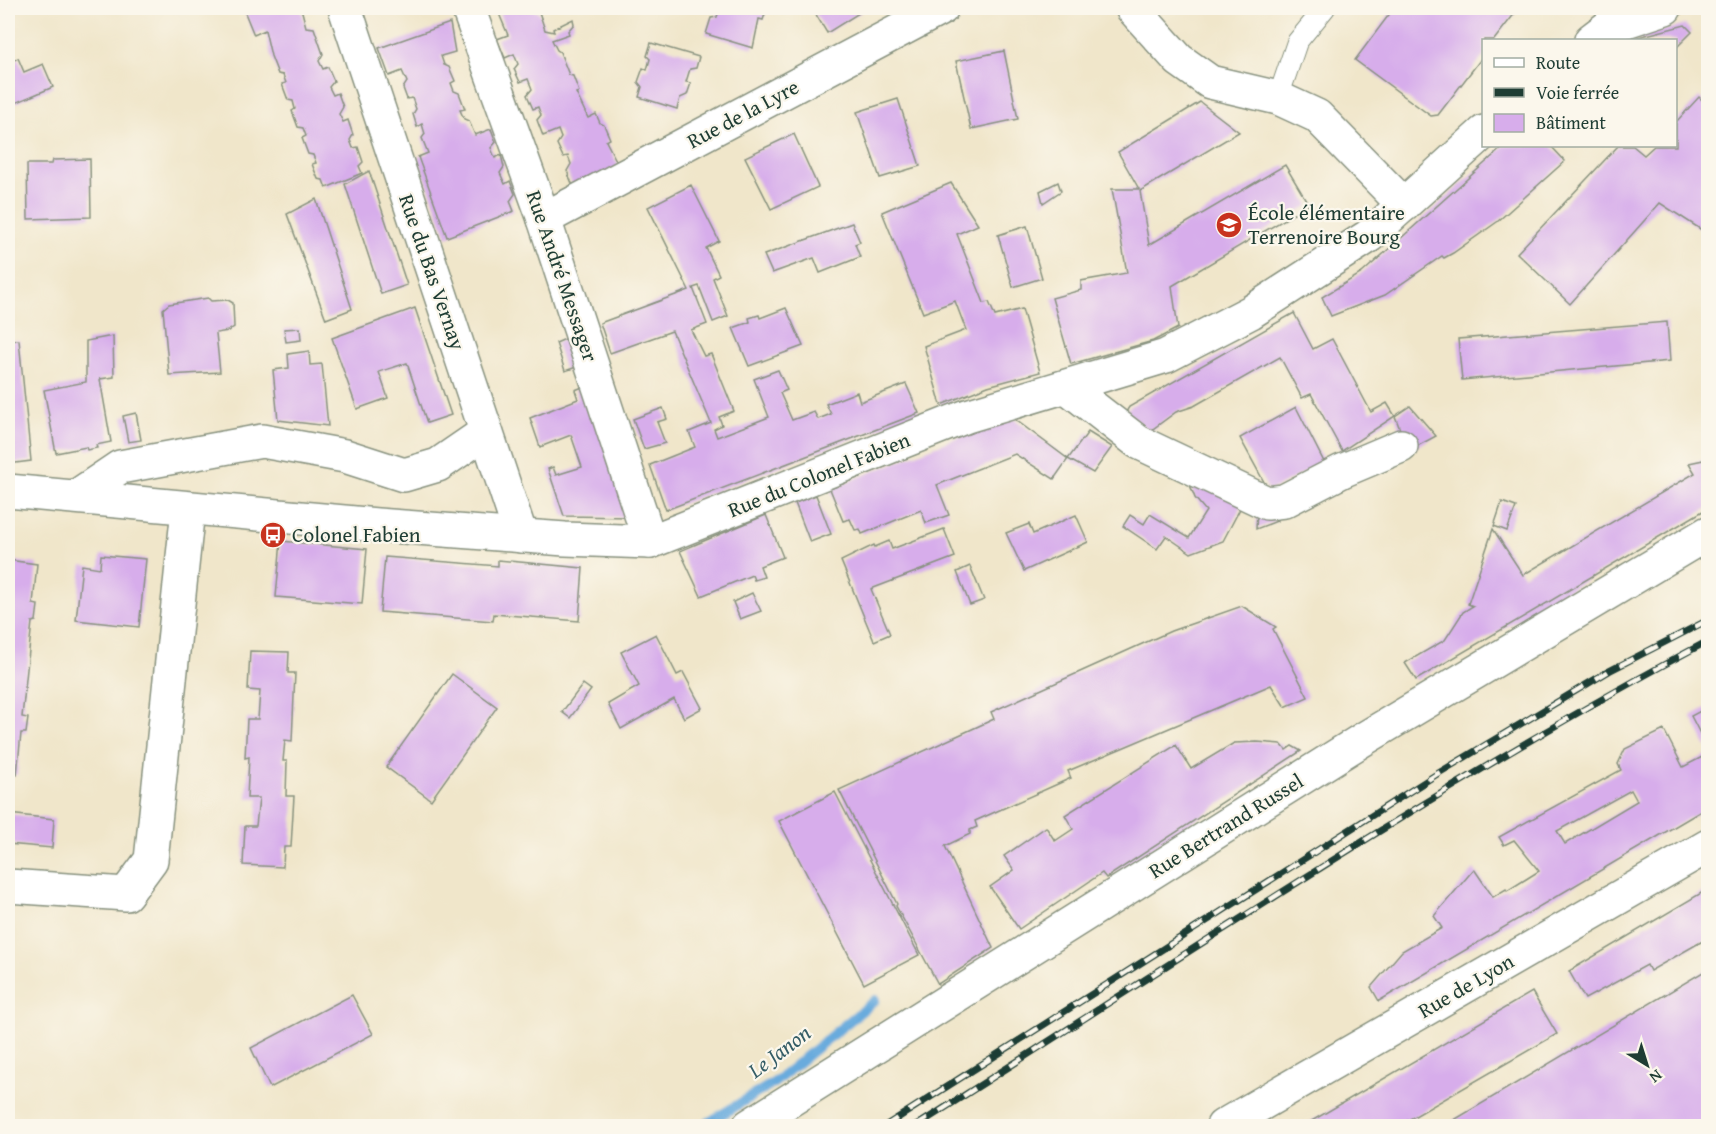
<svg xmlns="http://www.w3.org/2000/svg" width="1716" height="1134" viewBox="0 0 1716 1134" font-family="'Gentium Book Plus',serif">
  <rect width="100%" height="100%" fill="#fbf7ec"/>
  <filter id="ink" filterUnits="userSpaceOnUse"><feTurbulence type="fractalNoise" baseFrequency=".0167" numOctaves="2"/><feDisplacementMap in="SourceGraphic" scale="12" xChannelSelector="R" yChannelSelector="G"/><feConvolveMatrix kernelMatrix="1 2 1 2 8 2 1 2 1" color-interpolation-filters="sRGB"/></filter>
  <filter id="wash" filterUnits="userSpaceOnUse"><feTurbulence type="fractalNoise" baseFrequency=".008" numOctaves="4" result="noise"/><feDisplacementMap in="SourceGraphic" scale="24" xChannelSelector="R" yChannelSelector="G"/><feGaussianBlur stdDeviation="1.35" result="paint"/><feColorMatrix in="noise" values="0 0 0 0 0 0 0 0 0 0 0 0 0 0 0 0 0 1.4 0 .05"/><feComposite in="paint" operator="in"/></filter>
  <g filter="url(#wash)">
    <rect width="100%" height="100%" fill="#f0e6ca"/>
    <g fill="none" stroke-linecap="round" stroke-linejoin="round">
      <path stroke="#69abdd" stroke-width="10" d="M703 1126 775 1082 875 1000"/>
    </g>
    <g id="blocks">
      <g fill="#d7adeb" fill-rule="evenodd">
        <path d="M243 8H301L306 27 314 28 323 54 319 61 323 69 328 67 334 81 329 87 333 95 338 93 343 107 339 114 343 122 348 120 353 135 350 140 353 148 358 147 363 162 359 166 362 173 326 188 323 180 318 179 312 164 316 163 313 155 308 154 302 138 306 136 303 128 298 127 292 111 295 109 293 101 288 100 282 84 286 83 283 75 278 74 271 56 265 30 254 35Z"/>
        <path d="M504 8H523L539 12 545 30 554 32 553 29 573 19 574 24 568 31 569 34 552 40 557 50 560 52 569 75 573 76 579 92 576 93 588 118 596 114 600 123 604 125 610 139 606 141 620 168 573 186 567 171 571 164 568 156 563 157 557 144 561 138 558 130 543 136 537 120 541 115 538 107 533 109 527 95 532 89 528 79 520 82 514 69 518 64 514 54 505 58 497 39 508 35 500 16Z"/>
        <path d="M720 8H767L763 20 759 19 753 48 706 34 711 18 717 17Z"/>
        <path d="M812 8H867L827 33Z"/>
        <path d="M1394 8H1519L1494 40H1484V55L1438 115 1431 116 1355 60Z"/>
        <path d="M450 23 455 52 441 56 444 65 449 67 455 81 451 83 454 91 459 93 465 109 460 110 464 119 469 121 475 135 491 129 496 142 491 148 495 158 501 155 504 167 500 173 505 184 510 181 515 194 510 201 514 211 447 237 418 157 428 153 422 138 425 134 422 124 417 127 413 114 416 109 412 98 407 99 403 88 407 82 402 71 389 76 379 48Z"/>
        <path d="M1685 25 1692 32 1676 48V40H1627Z"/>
        <path d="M651 43 699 57 696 68 690 69 686 82 691 83 687 95 680 98 677 109 639 97 642 87 638 82 643 68 647 70 650 59 647 56Z"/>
        <path d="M1004 51 1018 119 971 129 956 61Z"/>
        <path d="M18 58 24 72 43 64 53 87 8 106V63Z"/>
        <path d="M1699 97 1708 106V234L1660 203 1570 304 1517 253 1618 146H1633L1644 155 1654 146H1676V122Z"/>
        <path d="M898 99 920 166 880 178 857 112Z"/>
        <path d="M1200 102 1239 132 1140 191 1149 245 1285 165 1309 205 1172 286 1178 328 1153 341 1071 364 1052 298 1081 290V281L1127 273 1112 189H1139L1118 152Z"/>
        <path d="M794 134 818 187 771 209 745 157Z"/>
        <path d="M1504 146H1551L1565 161 1497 222 1453 253 1444 258 1442 256 1385 295 1331 316 1322 297 1362 273Z"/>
        <path d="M90 159 91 217 28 219 27 164H52L53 160Z"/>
        <path d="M369 171 407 285 381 294 345 184Z"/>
        <path d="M1058 182 1061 191 1043 203 1040 191Z"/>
        <path d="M951 183 978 225 957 234 984 303 989 302 995 316 1022 309 1040 372 988 386 941 405 924 346 966 330 955 301 923 313 882 212Z"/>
        <path d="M691 185 719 241 706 248 719 275 713 278 728 316 713 322 699 286 693 288 707 324 691 330 704 356 711 354 734 411 719 417 722 425 714 429 717 437 769 417 754 379 778 370 787 390 780 393 792 420 814 412 818 419 831 414 826 404 857 392 860 402 906 384 919 413 666 510 650 465 695 447 689 432 711 423 672 331 610 353 600 323 689 290 648 207Z"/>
        <path d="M316 199 352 309 326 319 287 214Z"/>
        <path d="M852 223 860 242 855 244 860 257 820 273 814 258 772 273 764 255Z"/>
        <path d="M1027 226 1042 278 1013 287 998 235Z"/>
        <path d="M208 298 211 301 228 300 233 303 234 327 228 331 216 333 220 372 169 375 163 309 169 304Z"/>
        <path d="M415 308 451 415 427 423 407 363 379 372 388 398 357 409 332 338Z"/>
        <path d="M786 308 803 346 749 366 733 328 750 322 749 318 759 315 760 318Z"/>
        <path d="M1294 313 1313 349 1332 339 1371 412 1387 403 1395 416 1342 451 1311 394 1302 398 1280 357 1194 406 1176 412 1150 431 1126 412 1129 407Z"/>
        <path d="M1667 322 1670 361 1462 380 1458 339Z"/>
        <path d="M300 328 301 340 286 342 284 329Z"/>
        <path d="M113 336 114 377 100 379 111 442 96 445 97 448 87 450 86 447 56 453 44 390 86 382V341Z"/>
        <path d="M572 336 582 365 565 371 556 343Z"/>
        <path d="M19 340 31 461 8 464V341Z"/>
        <path d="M309 351 310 365 322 364 328 426 278 420 273 370 289 368 288 354Z"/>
        <path d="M588 385 632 517 564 516 548 469 553 467 556 475 582 467 571 435 540 447 530 418 578 399 575 390Z"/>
        <path d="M1410 406 1436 436 1408 451 1395 416Z"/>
        <path d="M1296 407 1324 462 1269 491 1240 438Z"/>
        <path d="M663 408 667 419 657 422 665 443 644 449 633 419Z"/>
        <path d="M136 413 141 440 128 442 123 416Z"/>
        <path d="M1013 418 1068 459 1054 479 1015 454 937 485 949 515 926 523 921 510 862 534 860 529 855 530 850 519 843 521 830 489 978 429Z"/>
        <path d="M1088 432 1112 447 1093 473 1068 459Z"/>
        <path d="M1708 459V508L1416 680 1405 663 1445 640 1463 612 1473 606 1468 604 1493 529 1523 575 1695 473 1689 463Z"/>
        <path d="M1194 479 1243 503 1223 541 1191 553 1166 536 1157 549 1123 526 1130 515 1144 524 1150 514 1189 538 1206 511 1195 498 1190 485Z"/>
        <path d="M816 495 831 534 810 542 795 503Z"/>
        <path d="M1502 502 1516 507 1507 531 1494 526Z"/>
        <path d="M1257 511 1277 521 1256 529Z"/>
        <path d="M766 515 783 557 760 566 764 577 754 580 752 575 701 596 680 551Z"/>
        <path d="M1076 515 1088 542 1024 571 1006 533 1029 524 1033 534Z"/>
        <path d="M944 529 955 557 871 589 890 634 874 641 841 561 874 545 875 547 889 541 892 549Z"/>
        <path d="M281 541 367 549 362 604 276 597Z"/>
        <path d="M101 555 146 559 139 627 76 620 82 565 100 568Z"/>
        <path d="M385 557 498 566V560L583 568 579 621 494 614 493 621 380 612Z"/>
        <path d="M8 560 37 564 33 604 38 605 36 621 32 622 22 717 28 718 26 733H21L17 775 8 774Z"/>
        <path d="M970 566 984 600 970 605 957 572Z"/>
        <path d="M752 593 761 611 740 619 733 602Z"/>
        <path d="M1242 606 1276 627 1273 629 1308 697 1285 707 1271 685 1068 771 1071 778 975 821 977 827 970 830V834L945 846 993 948 938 984 896 906 897 904 839 790 994 719 991 712 1171 631Z"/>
        <path d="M656 634 677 675 683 672 702 708 684 718 674 699 621 729 608 704 639 686 621 652Z"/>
        <path d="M250 651 289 652 288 673H295L292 741 285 740 283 761H287L286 796H294L291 847H284L283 867 243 865 245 826H256L259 798H247L249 757 245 758 247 719H258L260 691 248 690Z"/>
        <path d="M452 674 497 707 431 800 386 767Z"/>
        <path d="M583 684 591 690 570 718 562 712Z"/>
        <path d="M1708 707V749L1691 716Z"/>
        <path d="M1664 730 1683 767 1708 754V807L1379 1001 1371 987 1402 951 1442 928 1434 916 1474 869 1493 897 1506 889 1507 891 1539 871 1514 840 1504 845 1499 837 1621 770 1618 764 1625 749ZM1631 790 1637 801 1565 844 1557 831Z"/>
        <path d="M1257 742 1281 744 1286 750 1292 746 1301 751 1106 878 1102 873 1019 929 990 887 1014 870 1004 856 1046 827 1055 841 1073 829 1065 815 1176 745 1191 769 1234 743Z"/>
        <path d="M835 792 919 955 864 984 779 821Z"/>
        <path d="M8 814 54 819 52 848 8 844Z"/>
        <path d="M1708 889V938L1650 971 1647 965 1585 999 1569 971Z"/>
        <path d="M1708 969V1126H1444Z"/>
        <path d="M1532 992 1557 1034 1398 1126H1303Z"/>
        <path d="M352 995 373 1034 270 1088 251 1048Z"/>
      </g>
    </g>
  </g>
  <g filter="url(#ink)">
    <use href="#blocks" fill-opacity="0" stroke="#88927f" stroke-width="1.5"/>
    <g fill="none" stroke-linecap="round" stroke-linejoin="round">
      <defs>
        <path id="lane" d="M1278 98 1297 42 1325 8"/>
        <g id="street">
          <path d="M345 8 521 536"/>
          <path d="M468 8 544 219 650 542"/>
          <path d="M1132 8 1179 60 1210 82 1278 98 1317 116 1404 205"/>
          <path d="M544 219 942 8"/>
          <path d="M1067 387 1138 442 1267 503 1284 501 1342 471 1401 446"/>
          <path d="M77 496 120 467 262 441 345 456 404 475 438 465 486 432"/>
          <path d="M8 886 126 894 151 860 188 509"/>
          <path d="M749 1126 1362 740 1708 533"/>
        </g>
        <g id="secondary">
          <path d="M1591 40 1608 27 1665 8"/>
          <path d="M8 491 377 525 565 539 650 542 967 416 1166 356 1251 312 1369 236 1484 132"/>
          <path d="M1223 1126 1708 846"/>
        </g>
      </defs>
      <use href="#lane" stroke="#88927f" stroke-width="22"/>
      <use href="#street" stroke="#88927f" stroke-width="36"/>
      <use href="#secondary" stroke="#88927f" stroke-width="36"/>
      <use href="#lane" stroke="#fff" stroke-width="20"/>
      <use href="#street" stroke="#fff" stroke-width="33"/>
      <use href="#secondary" stroke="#fff" stroke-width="33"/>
      <defs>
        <g id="rail">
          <path d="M885 1126 1437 774 1609 671 1708 620"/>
          <path d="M916 1126C1177 961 1435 786 1708 641"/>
        </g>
      </defs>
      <use href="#rail" stroke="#1f3d34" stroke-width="7"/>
      <use href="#rail" stroke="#fbf7ec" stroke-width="4.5" stroke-dasharray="14" stroke-linecap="butt"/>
    </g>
  </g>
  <defs>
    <symbol id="school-disc" viewBox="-11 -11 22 22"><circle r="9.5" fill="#c8321e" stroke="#fbf7ec"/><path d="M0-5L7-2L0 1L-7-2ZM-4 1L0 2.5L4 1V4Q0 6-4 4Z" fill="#fff"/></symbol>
    <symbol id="bus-disc" viewBox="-11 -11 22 22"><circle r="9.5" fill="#c8321e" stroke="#fbf7ec"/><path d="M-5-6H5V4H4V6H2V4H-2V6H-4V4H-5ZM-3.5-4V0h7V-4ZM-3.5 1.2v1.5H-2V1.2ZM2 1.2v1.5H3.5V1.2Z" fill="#fff"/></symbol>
  </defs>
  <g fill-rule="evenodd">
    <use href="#school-disc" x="1214" y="210" width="30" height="30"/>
    <use href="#bus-disc" x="258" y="520" width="30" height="30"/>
  </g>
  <g text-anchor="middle" stroke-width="4.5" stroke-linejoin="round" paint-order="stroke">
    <g font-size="21" fill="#1f3d34" stroke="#fbf7ec">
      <text transform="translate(743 114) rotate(-28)" y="7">Rue de la Lyre</text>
      <text transform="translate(432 272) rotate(71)" y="7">Rue du Bas Vernay</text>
      <text transform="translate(562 276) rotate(71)" y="7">Rue André Messager</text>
      <text transform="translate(819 475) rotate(-22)" y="7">Rue du Colonel Fabien</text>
      <text transform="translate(1226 826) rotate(-32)" y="7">Rue Bertrand Russel</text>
      <text transform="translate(1466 986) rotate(-30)" y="7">Rue de Lyon</text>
    </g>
    <g font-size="21" fill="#1f3d34" stroke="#fbf7ec" text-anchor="start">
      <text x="1248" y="220">École élémentaire<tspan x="1248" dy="24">Terrenoire Bourg</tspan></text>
      <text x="292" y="542">Colonel Fabien</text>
    </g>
    <g font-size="22" font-style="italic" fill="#355e67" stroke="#fbf7ec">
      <text transform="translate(779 1051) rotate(-37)" y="8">Le Janon</text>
    </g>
  </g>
  <rect width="1716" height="1134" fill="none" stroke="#fbf7ec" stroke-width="30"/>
  <rect x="1482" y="39" width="195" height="108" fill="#fbf7ec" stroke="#a3ada2" stroke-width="1.5"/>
  <rect x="1494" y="58" width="30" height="9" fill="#ffffff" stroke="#a3ada2" stroke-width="1.5"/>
  <text x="1536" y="69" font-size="18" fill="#1f3d34">Route</text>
  <rect x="1494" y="88" width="30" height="9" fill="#1f3d34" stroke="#a3ada2" stroke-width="1.5"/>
  <text x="1536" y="99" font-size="18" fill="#1f3d34">Voie ferrée</text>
  <rect x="1494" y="114" width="30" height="18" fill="#d7adeb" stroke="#a3ada2" stroke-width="1.5"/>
  <text x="1536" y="129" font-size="18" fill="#1f3d34">Bâtiment</text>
  <g transform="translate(1647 1065) rotate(142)" stroke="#fbf7ec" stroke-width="4.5" paint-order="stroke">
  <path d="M0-4.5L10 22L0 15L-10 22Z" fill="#1f3d34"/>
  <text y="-9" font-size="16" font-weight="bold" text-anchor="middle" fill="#1f3d34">N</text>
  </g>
</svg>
